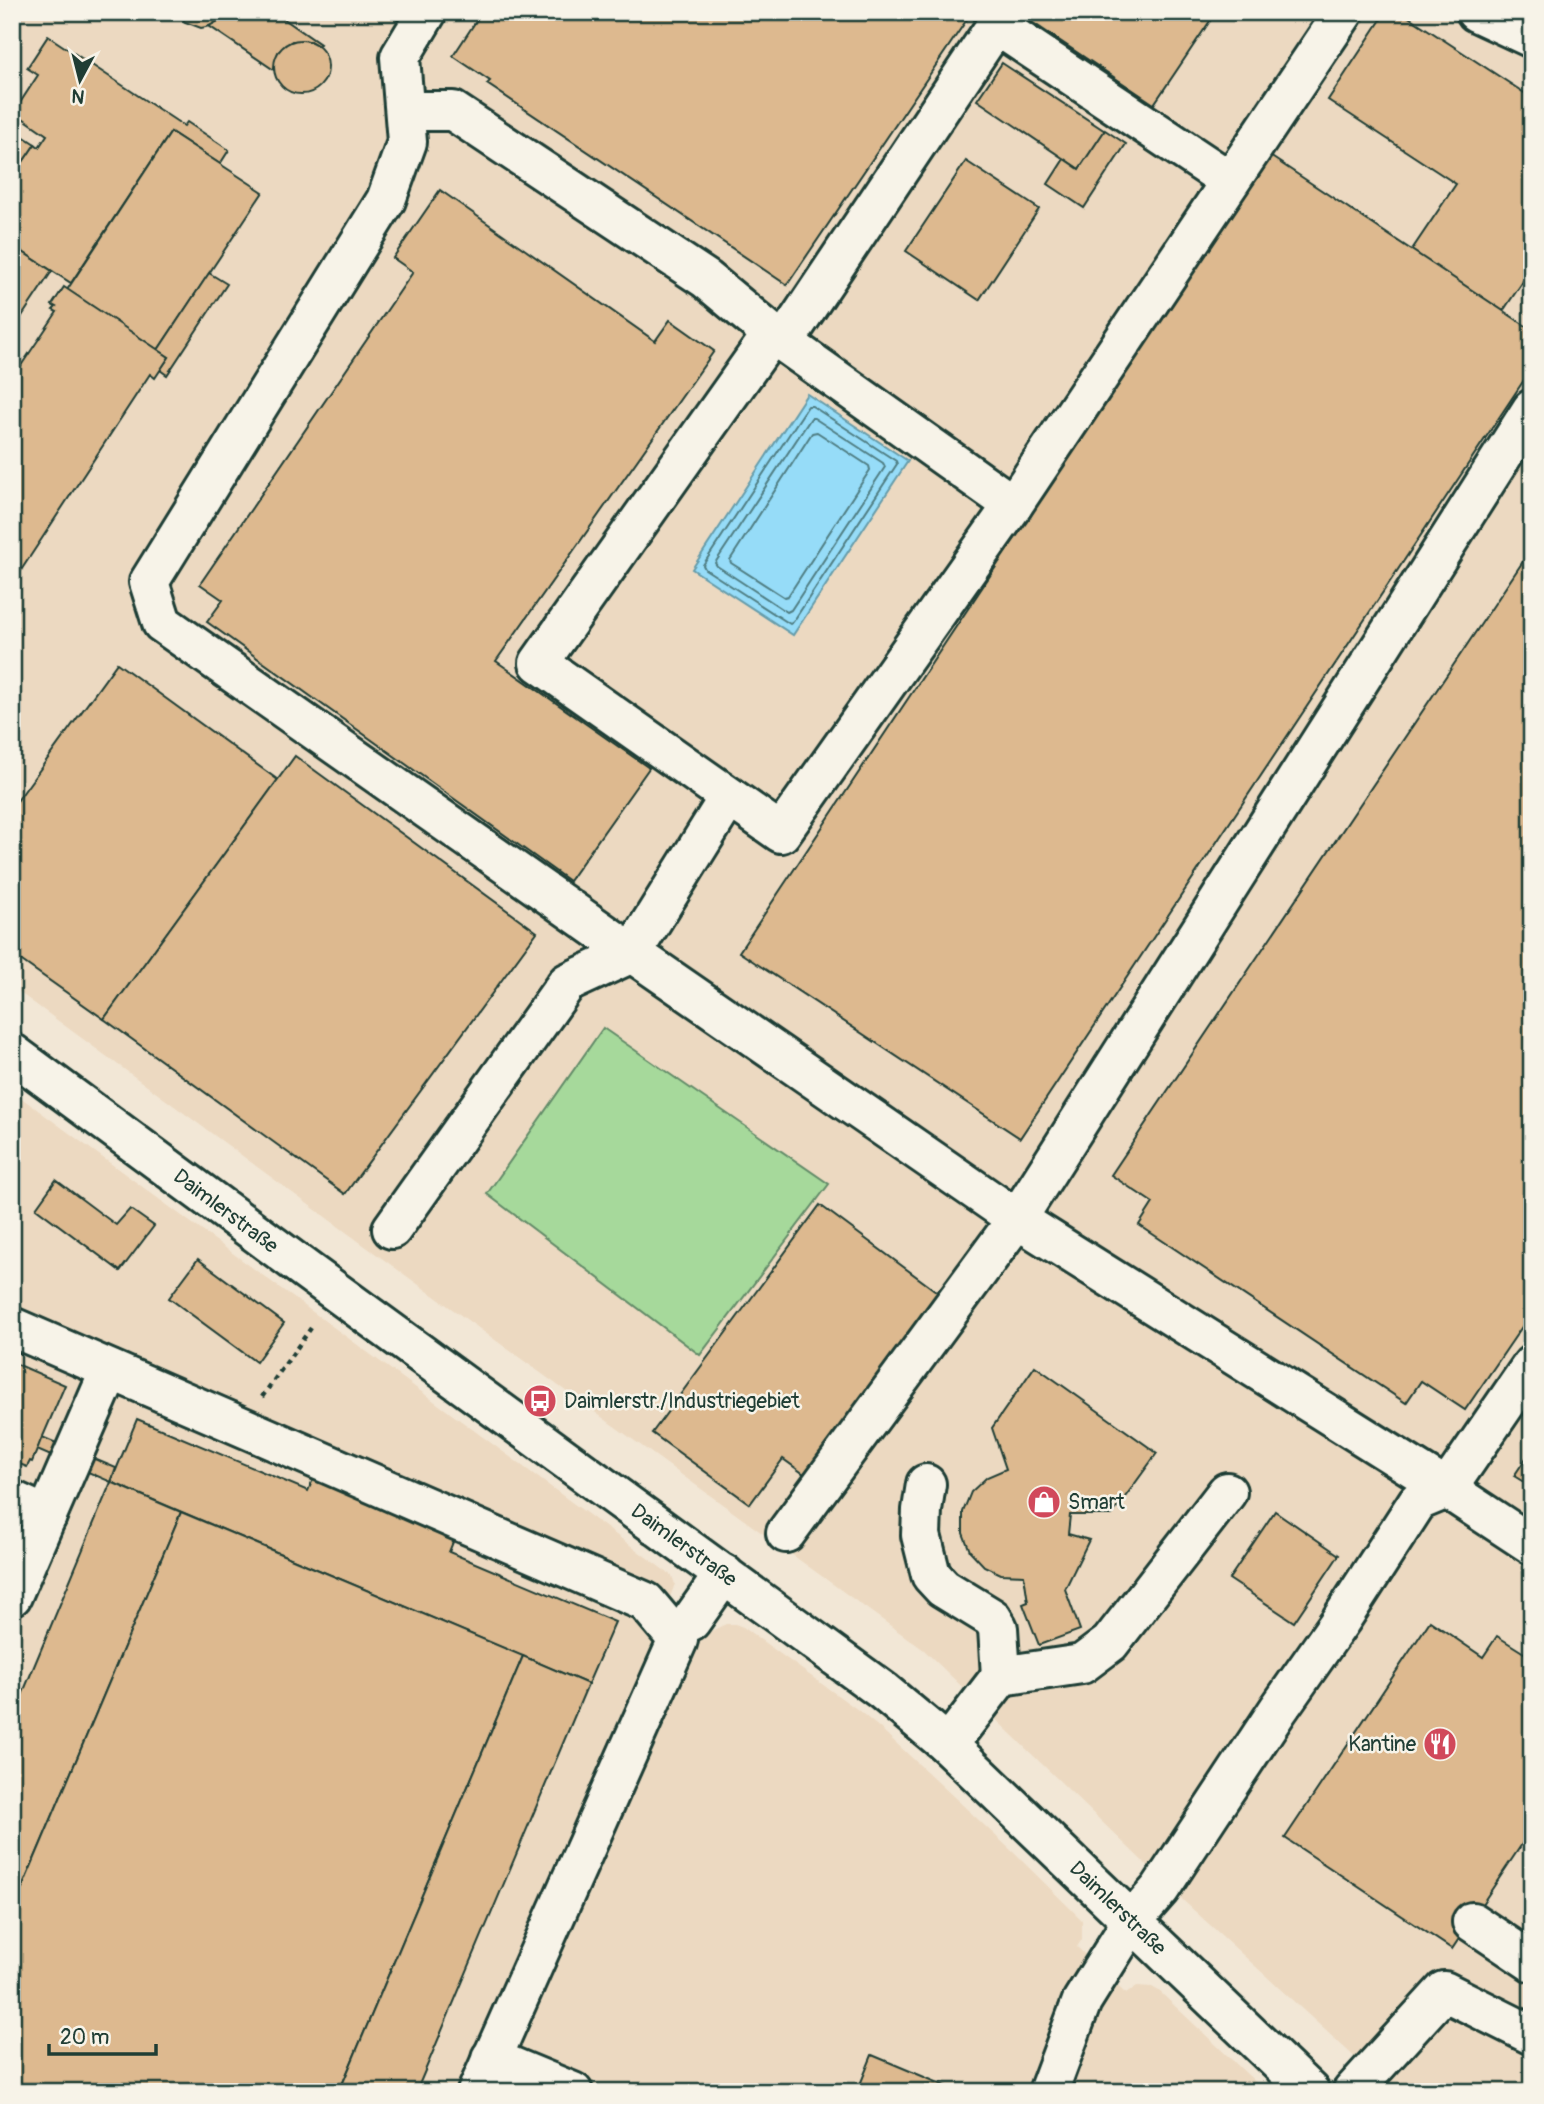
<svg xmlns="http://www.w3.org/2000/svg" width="1544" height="2104" viewBox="0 0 1544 2104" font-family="Pangolin,sans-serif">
  <rect width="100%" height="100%" fill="#f2e7d6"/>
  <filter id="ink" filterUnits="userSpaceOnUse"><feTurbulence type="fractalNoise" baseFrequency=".0143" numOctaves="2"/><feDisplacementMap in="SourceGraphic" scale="14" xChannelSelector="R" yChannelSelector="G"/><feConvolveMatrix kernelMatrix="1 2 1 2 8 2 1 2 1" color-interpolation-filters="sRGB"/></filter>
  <g filter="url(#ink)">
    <g fill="#ecd9c1">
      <path d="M12 12H1532V2092H1393L1187 1904 924 1650 376 1254 12 987Z"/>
      <path d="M12 1091 672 1576 675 1584 668 1602 709 1632 726 1624H735L743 1627 858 1710 881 1729 1013 1852 1082 1920V1939L1077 1947 1126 1994 1137 1986 1152 1987 1159 1991 1266 2092H12Z"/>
    </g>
    <path fill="#a6d99b" stroke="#628b68" stroke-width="2" d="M603 1028 829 1184 700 1355 487 1194Z"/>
    <path fill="#96dcf8" stroke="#669caa" stroke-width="2" d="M807 394 908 461 793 635 692 569Z"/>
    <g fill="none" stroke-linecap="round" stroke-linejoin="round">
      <g stroke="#4f7d82" stroke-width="2">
        <path d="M808 406H812L896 461 897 464 793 622 790 624 705 569 703 565Z"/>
        <path d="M811 418H814L883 463 885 467 791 610 787 612 717 566 715 563Z"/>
        <path d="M817 432 869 466 870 470 788 596 784 597 731 563 730 560 812 433Z"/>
      </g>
    </g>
    <g fill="#ddb98f" stroke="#1f3d34" stroke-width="2">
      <path d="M177 12H226L222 19 215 25 201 28 185 22Z"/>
      <path d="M226 12H274L320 44 318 46 310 41H292L278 52 274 70 209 26 222 19Z"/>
      <path d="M482 12H972L787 285 487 84 490 81 453 56Z"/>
      <path d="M1017 12H1216L1154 104Z"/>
      <path d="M1386 12H1401L1532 98V268L1503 311 1411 251 1456 184 1328 100Z"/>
      <path d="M48 36 184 126 187 122 229 150 220 164 171 132 71 283 12 245V178L35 144 39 147 47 135 14 112 38 75 27 68Z"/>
      <circle cx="301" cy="67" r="27"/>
      <path d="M1002 63 1105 131 1079 169 977 100Z"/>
      <path d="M12 129 35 144 12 178Z"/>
      <path d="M1105 130 1126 144 1084 208 1048 184 1064 159 1079 169Z"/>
      <path d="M171 132 263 192 158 350 67 290Z"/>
      <path d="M1270 156 1532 330V368L1020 1138 739 952Z"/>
      <path d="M966 161 1039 209 979 300 906 251Z"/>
      <path d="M440 190 655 341 670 320 714 351 496 661 649 768 569 881 207 622 223 600 200 584 413 272 393 258Z"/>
      <path d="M12 245 52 271 12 331Z"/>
      <path d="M209 273 227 284 167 375 160 370 169 357 158 350Z"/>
      <path d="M64 287 169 357 155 378 150 374 12 584V379L57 312 53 310 56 307 52 305Z"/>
      <path d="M1532 548V1312L1465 1410 1421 1381 1406 1403 1139 1225 1153 1203 1111 1175Z"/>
      <path d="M117 663 278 780 104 1019 12 954V808Z"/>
      <path d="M295 756 537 932 345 1194 104 1019Z"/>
      <path d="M56 1180 116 1225 130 1209 154 1226 120 1271 36 1208Z"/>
      <path d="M820 1205 944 1297 826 1457 820 1453 804 1474 783 1459 750 1504 652 1433Z"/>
      <path d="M198 1259 284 1323 256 1362 169 1298Z"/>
      <path d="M12 1362 65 1385 32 1462 30 1461 27 1467 12 1461Z"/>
      <path d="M1035 1366 1157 1453 1112 1515H1070L1068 1534 1089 1540 1065 1589 1080 1630 1039 1645 1023 1604 1028 1602 1024 1575 1001 1574 984 1566 970 1551 963 1533V1512L971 1492 987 1477 1006 1469 992 1428Z"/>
      <path d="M137 1419 308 1491 314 1477 455 1537 449 1552 615 1622 588 1684 111 1482Z"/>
      <path d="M42 1437 116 1468 111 1482 37 1450Z"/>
      <path d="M1532 1449V1487L1514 1476Z"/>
      <path d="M111 1482 181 1512 12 1912V1719Z"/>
      <path d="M1275 1511 1339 1555 1294 1622 1229 1579Z"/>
      <path d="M181 1512 523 1656 339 2092H12V1912Z"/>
      <path d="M1430 1621 1483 1657 1497 1636 1532 1658V1829L1452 1949 1285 1838Z"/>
      <path d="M523 1656 588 1684 416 2092H339Z"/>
      <path d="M872 2055 960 2092H857Z"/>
    </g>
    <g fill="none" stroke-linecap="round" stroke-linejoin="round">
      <defs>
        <g id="minor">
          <path d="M427 12 400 57 407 142 386 200 149 582 162 623 632 953 1017 1219 1447 1489 1532 1545"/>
          <path d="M1476 12 1532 38"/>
          <path d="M996 25 1230 181"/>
          <path d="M405 111H453L706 279 772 334 1013 505 1344 12"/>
          <path d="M772 334 539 663 781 833 1013 505"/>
          <path d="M784 342 1005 12"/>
          <path d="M12 1053 306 1270 883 1691 948 1745 1310 2092"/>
          <path d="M392 1229 567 983 632 953 729 797"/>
          <path d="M12 1327 646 1602 678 1640 477 2092"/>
          <path d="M926 1484 922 1510 921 1535 931 1575 943 1588 992 1618 998 1628 1001 1676"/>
          <path d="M12 1500 47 1516"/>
          <path d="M786 1533 1017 1219 1532 409"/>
          <path d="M12 1596 110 1370"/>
          <path d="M691 1621 724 1574"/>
          <path d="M948 1745 1001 1676 1082 1664 1110 1643 1227 1492"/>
          <path d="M1472 1922 1532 1962"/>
          <path d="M491 2058 573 2092"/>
          <path d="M1048 2092 1082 2001 1132 1921 1160 1889 1278 1710 1341 1620 1418 1501 1447 1489 1532 1365"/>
          <path d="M1352 2092 1444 1991 1532 2035"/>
        </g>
      </defs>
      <use href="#minor" stroke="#1f3d34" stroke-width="44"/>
      <path stroke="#1f3d34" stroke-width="4.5" stroke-dasharray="5 5" stroke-linecap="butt" d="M262 1397 311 1328"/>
      <use href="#minor" stroke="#f7f3e8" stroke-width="38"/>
    </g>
  </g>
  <defs>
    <symbol id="bus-disc" viewBox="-11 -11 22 22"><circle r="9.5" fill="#d1495b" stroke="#f7f3e8"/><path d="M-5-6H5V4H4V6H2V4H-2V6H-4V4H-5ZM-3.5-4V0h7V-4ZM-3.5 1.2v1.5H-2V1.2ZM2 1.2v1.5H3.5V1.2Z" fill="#fff"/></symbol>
    <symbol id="shop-disc" viewBox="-11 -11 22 22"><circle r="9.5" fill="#d1495b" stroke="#f7f3e8"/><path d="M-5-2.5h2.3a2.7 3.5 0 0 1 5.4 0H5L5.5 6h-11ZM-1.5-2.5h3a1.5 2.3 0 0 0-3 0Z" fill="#fff"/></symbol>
    <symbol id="restaurant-disc" viewBox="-11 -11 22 22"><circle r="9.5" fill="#d1495b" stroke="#f7f3e8"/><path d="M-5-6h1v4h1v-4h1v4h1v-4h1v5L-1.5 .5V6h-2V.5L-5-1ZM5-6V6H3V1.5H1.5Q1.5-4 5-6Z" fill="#fff"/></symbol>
  </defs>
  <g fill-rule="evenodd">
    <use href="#bus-disc" x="521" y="1382" width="38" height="38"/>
    <use href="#shop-disc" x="1025" y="1483" width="38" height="38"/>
    <use href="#restaurant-disc" x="1421" y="1725" width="38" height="38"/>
  </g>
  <g text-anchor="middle" stroke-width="5" stroke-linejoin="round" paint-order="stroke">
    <g font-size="21" fill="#1f3d34" stroke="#f7f3e8">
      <text transform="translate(226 1211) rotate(37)" y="7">Daimlerstraße</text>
      <text transform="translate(684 1545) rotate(36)" y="7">Daimlerstraße</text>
      <text transform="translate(1118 1908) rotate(44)" y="7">Daimlerstraße</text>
    </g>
    <g font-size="21" fill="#1f3d34" stroke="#f7f3e8" text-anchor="start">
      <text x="564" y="1408">Daimlerstr./Industriegebiet</text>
      <text x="1068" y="1509">Smart</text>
      <text x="1416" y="1751" text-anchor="end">Kantine</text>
    </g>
  </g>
  <rect width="1544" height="2104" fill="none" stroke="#f7f3e8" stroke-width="42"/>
  <rect x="21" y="21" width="1502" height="2062" fill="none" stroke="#1f3d34" stroke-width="2.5" filter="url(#ink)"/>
  <g transform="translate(80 80) rotate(187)" stroke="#f7f3e8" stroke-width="5" paint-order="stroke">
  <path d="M0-5L12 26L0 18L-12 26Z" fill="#1f3d34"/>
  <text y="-10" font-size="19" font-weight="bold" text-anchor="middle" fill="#1f3d34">N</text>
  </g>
  <path d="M49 2044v10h107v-10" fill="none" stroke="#1f3d34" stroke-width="3.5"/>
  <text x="60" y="2044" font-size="21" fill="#1f3d34" stroke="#f7f3e8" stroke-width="5" paint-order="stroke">20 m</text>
</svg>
